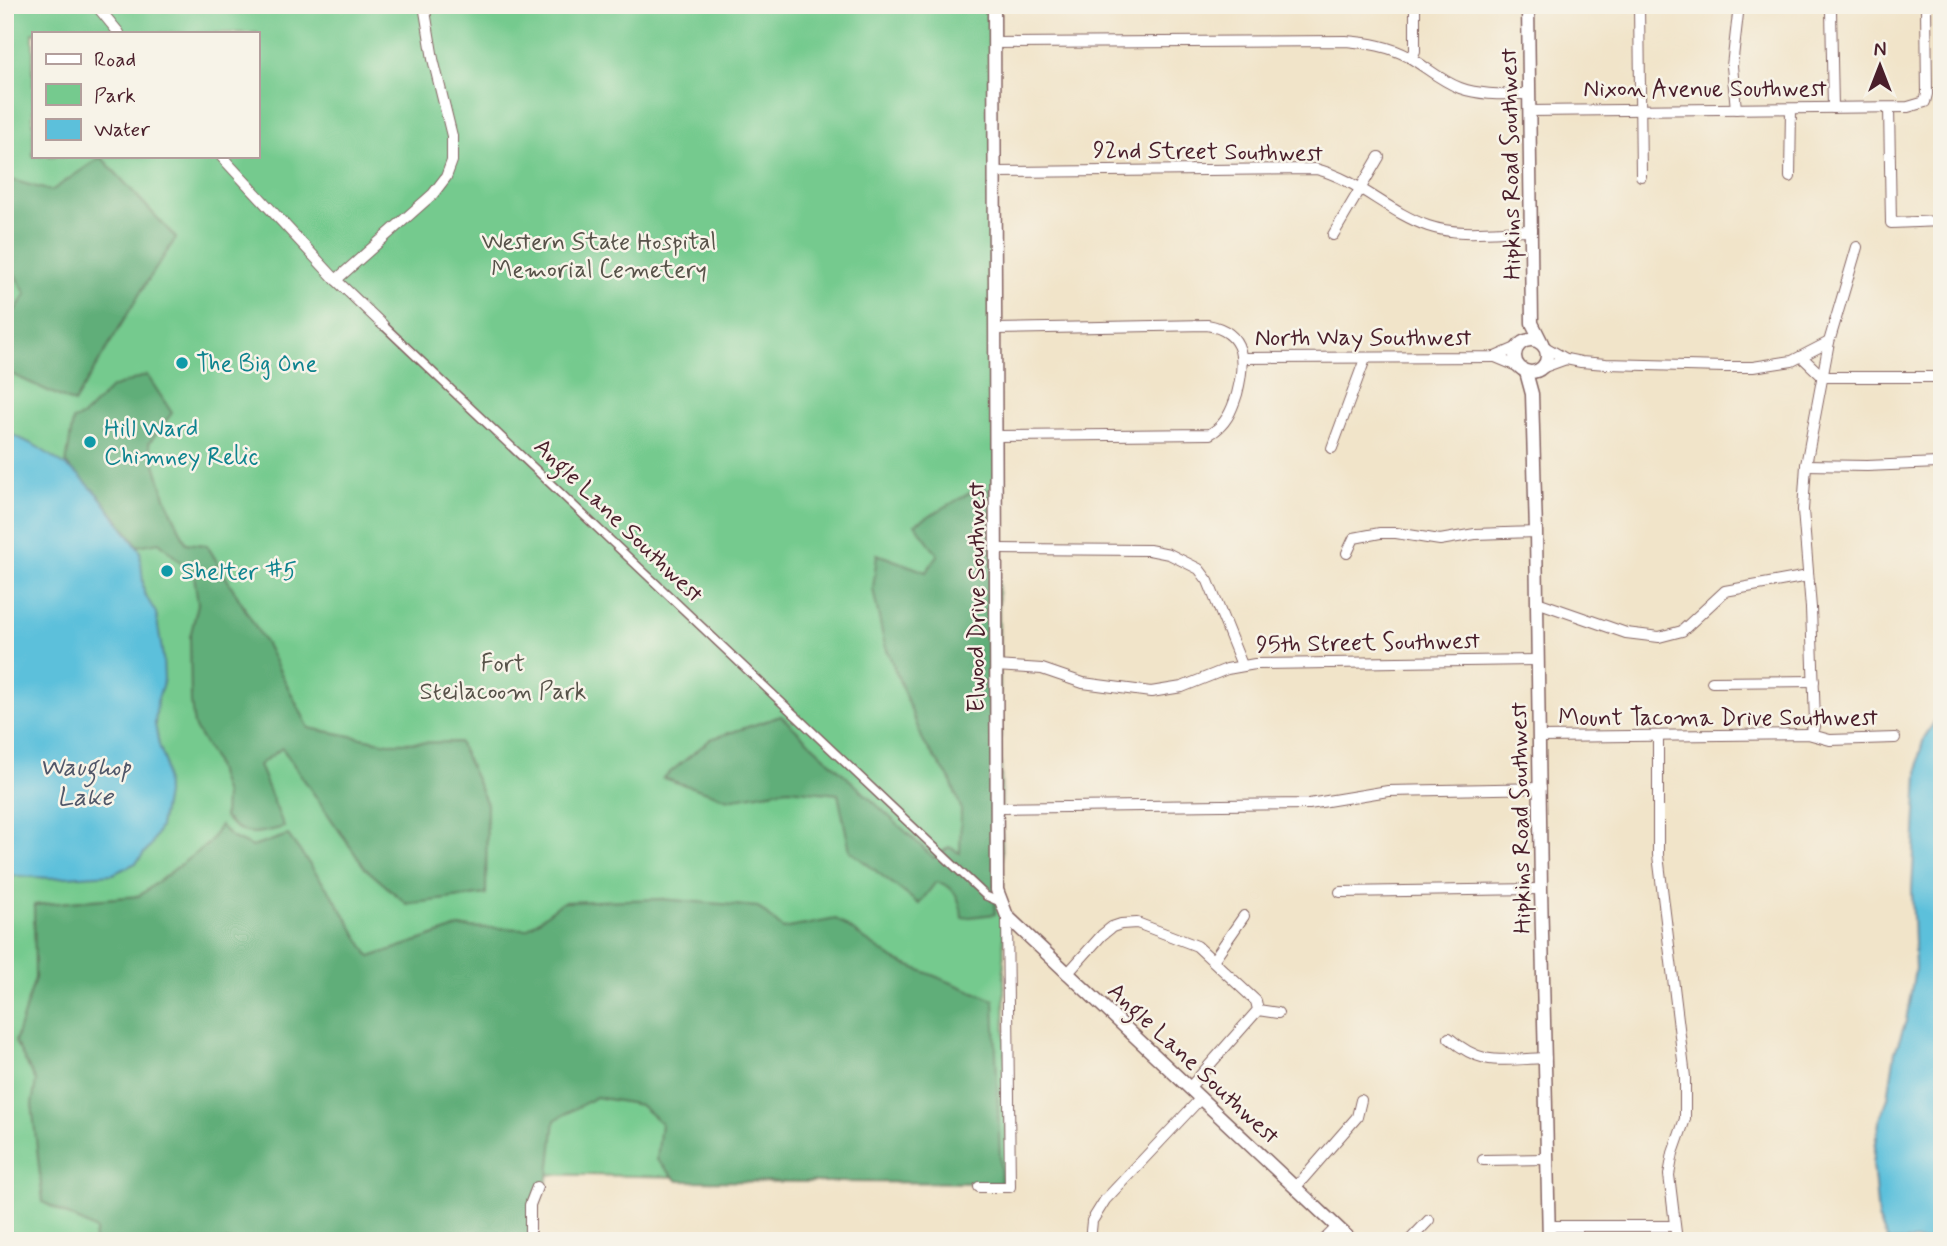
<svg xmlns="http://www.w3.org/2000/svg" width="1947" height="1246" viewBox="0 0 1947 1246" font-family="Mynerve,sans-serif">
  <rect width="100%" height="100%" fill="#f7f3e8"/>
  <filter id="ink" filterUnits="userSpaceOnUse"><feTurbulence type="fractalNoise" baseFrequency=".0143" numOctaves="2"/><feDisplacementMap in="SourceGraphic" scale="14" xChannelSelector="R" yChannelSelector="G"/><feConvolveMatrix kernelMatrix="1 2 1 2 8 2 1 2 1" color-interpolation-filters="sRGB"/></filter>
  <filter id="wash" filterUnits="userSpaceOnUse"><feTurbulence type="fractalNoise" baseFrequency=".00686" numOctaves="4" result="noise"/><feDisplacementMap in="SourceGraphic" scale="28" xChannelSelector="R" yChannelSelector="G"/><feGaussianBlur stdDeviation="1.57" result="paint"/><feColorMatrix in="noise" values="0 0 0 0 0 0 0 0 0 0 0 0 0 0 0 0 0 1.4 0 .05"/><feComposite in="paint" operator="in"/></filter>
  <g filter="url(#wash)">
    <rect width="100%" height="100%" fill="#f1e4c9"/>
    <path fill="#75ca8e" stroke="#60745c" stroke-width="2" fill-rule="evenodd" d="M5 5H990L1007 1183 531 1174 530 1241H5ZM33 33H257V156H33Z"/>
    <g fill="#60ae79" stroke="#556652" stroke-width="2">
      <path d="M101 157 176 238 145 285 74 403 5 371V316L12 315 26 294 5 258V178L51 191Z"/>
      <path d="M147 375 172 413 149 443 165 497 186 543 207 545 267 646 309 728 388 743 459 742 487 804 486 894 407 904 365 868 282 748 259 765 284 827C258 834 243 839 224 817L225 795 214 760 194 726 191 702 190 637 198 604 194 575 159 542 138 546 100 497 66 464 73 420 82 417 111 388Z"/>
      <path d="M975 490H992L995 914 962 918C961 900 955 885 936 882L919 904 850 851 838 794 788 789 729 799 663 778 711 739 781 716 934 858 949 847 960 853 961 808 950 779 924 743 884 642 873 589 877 554 926 572 938 555 915 524Z"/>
      <path d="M220 825 231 837 252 847 288 835 337 902 370 957 459 927 527 929 563 902 661 899 758 907 783 929 836 919 895 960 994 1000 1001 1183 678 1181 657 1160 661 1123 640 1105 596 1097 555 1120 549 1175 530 1229V1241H93L96 1230 43 1202 32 1104 36 1081 15 1042 35 978 34 905 139 896 209 843Z"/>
    </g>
    <g fill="#5cc0db" stroke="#537083" stroke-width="2">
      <path d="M5 431 36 446 78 474 100 497 140 551 144 593 156 613 163 657 164 679 157 702 155 724 159 745 165 761 166 794 160 827 151 845 136 863 113 874 49 878 5 875Z"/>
      <path d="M1942 710V1241H1888L1878 1218 1873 1163 1879 1122 1888 1098 1895 1052 1906 1021 1915 969 1912 890 1919 756 1924 738Z"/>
    </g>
  </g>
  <g filter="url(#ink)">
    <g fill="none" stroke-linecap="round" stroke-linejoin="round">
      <defs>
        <path id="pedestrian" d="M383 325 986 896 1000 902"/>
        <g id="minor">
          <path d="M96 5 119 33"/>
          <path d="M1639 5 1641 176"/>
          <path d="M1831 10 1833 108"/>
          <path d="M994 43 1346 41C1368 43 1389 46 1409 57 1426 67 1441 81 1460 88 1482 96 1507 94 1530 94"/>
          <path d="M1411 58 1415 51V5"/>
          <path d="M1889 108 1891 223 1942 221"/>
          <path d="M1736 109 1732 66 1739 5"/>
          <path d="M1530 111 1908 107 1925 102 1927 94 1926 5"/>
          <path d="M221 156 336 280 383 325"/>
          <path d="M996 172 1316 169C1357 179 1388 212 1428 226 1460 237 1499 230 1532 230"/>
          <path d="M1790 177 1791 109"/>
          <path d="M1333 235 1379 157"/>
          <path d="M336 280 433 194 446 177 452 161V136L433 59 424 5"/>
          <path d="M995 329 1207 325C1247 332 1245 363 1237 394 1232 410 1226 425 1210 434L996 436"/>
          <path d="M1545 347 1566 359 1581 362 1606 364 1725 367H1753L1792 361 1829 342"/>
          <path d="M1495 357 1519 367"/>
          <path d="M1802 357 1823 377H1942"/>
          <path d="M1243 358 1495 357 1518 347"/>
          <path d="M1544 367 1566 359"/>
          <path d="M1332 448 1365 359"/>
          <path d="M1806 465 1867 466 1938 463"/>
          <path d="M998 549 1149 550 1169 554 1199 569 1208 581 1242 665"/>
          <path d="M1347 553 1354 538 1380 533H1396L1440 540 1475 534 1536 532"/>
          <path d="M1537 602 1626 633 1659 637 1682 631 1725 591 1808 576"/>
          <path d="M996 666 1042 669 1083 683 1151 692 1182 687 1227 669 1255 664 1538 660"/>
          <path d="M1712 682 1814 681"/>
          <path d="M1808 734 1815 727V722L1811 608 1803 510 1806 465 1829 342 1857 247"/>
          <path d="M1541 737 1808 734 1830 740 1895 738"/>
          <path d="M1658 737V855L1685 1077V1119L1673 1153 1669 1175 1677 1241"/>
          <path d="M998 808 1309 804 1388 791 1541 788"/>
          <path d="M1340 892 1541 889"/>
          <path d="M1214 959 1244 916"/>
          <path d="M1067 974 1102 935 1112 927 1121 924 1137 923 1197 946 1256 1001 1258 1010 1190 1087"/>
          <path d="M1258 1010 1278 1013"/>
          <path d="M1449 1038C1484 1068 1503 1059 1546 1058"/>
          <path d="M1483 1160 1547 1159"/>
          <path d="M979 1187H1010L1007 916"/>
          <path d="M1295 1188 1357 1117 1361 1100"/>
          <path d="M1549 1226H1675"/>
          <path d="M530 1241V1205L537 1187"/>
          <path d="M1090 1241 1092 1221 1105 1200 1201 1098"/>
          <path d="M1323 1241 1337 1227"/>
          <path d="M1409 1241 1429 1220"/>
        </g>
        <g id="tertiary">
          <path d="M994 5 997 890 1007 916 1352 1241"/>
          <path d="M1528 5 1532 323 1542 343"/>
          <circle cx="1531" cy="356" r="16"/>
          <path d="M1526 372 1532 394 1536 532 1541 889 1549 1241"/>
        </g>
      </defs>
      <use href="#pedestrian" stroke="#846462" stroke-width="10"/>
      <use href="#minor" stroke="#846462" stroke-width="12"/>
      <use href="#tertiary" stroke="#846462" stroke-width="15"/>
      <use href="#pedestrian" stroke="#fff" stroke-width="7"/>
      <use href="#minor" stroke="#fff" stroke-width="10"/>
      <use href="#tertiary" stroke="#fff" stroke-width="12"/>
    </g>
  </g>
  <g fill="#0f9aa8" stroke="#f7f3e8" stroke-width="2.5">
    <circle cx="182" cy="363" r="7"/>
    <circle cx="90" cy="442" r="7"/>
    <circle cx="167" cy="571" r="7"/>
  </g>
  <g text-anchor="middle" stroke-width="5" stroke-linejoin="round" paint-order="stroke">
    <g font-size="24" fill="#4a1f2b" stroke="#f7f3e8">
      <text x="1705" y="96">Nixon Avenue Southwest</text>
      <text transform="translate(1208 151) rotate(1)" y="8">92nd Street Southwest</text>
      <text transform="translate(1510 164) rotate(-91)" y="8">Hipkins Road Southwest</text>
      <text x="1363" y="345">North Way Southwest</text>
      <text transform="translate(619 520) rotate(44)" y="8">Angle Lane Southwest</text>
      <text transform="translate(976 597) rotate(-90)" y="8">Elwood Drive Southwest</text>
      <text transform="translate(1368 642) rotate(-1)" y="8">95th Street Southwest</text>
      <text x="1718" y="725">Mount Tacoma Drive Southwest</text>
      <text transform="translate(1520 818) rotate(-91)" y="8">Hipkins Road Southwest</text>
      <text transform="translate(1194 1063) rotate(43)" y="8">Angle Lane Southwest</text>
    </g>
    <g font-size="24" fill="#575249" stroke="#f7f3e8">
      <text x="599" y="249">Western State Hospital<tspan x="599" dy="28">Memorial Cemetery</tspan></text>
      <text x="503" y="671">Fort<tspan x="503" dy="28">Steilacoom Park</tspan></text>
    </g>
    <g font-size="24" fill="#0d838f" stroke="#f7f3e8" text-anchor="start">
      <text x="196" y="371">The Big One</text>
      <text x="104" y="436">Hill Ward<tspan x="104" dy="28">Chimney Relic</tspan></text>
      <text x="181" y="579">Shelter #5</text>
    </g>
    <g font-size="26" font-style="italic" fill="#505769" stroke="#f7f3e8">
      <text x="85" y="775">Waughop<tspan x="85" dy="30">Lake</tspan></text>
    </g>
  </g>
  <rect width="1947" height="1246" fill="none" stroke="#f7f3e8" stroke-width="28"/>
  <rect x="32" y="32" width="228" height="126" fill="#f7f3e8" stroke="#b29e9c" stroke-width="2"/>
  <rect x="46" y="54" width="35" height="10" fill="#ffffff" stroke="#b29e9c" stroke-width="2"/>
  <text x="94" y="66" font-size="21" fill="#4a1f2b">Road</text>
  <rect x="46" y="84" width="35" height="21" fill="#75ca8e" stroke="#b29e9c" stroke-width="2"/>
  <text x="94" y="102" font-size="21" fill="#4a1f2b">Park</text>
  <rect x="46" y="119" width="35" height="21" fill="#5cc0db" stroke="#b29e9c" stroke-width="2"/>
  <text x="94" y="136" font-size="21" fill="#4a1f2b">Water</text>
  <g transform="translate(1880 66)" stroke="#f7f3e8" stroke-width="5" paint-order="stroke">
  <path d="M0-5L12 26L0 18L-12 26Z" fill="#4a1f2b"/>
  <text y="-10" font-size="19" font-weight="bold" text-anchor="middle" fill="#4a1f2b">N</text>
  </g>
</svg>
